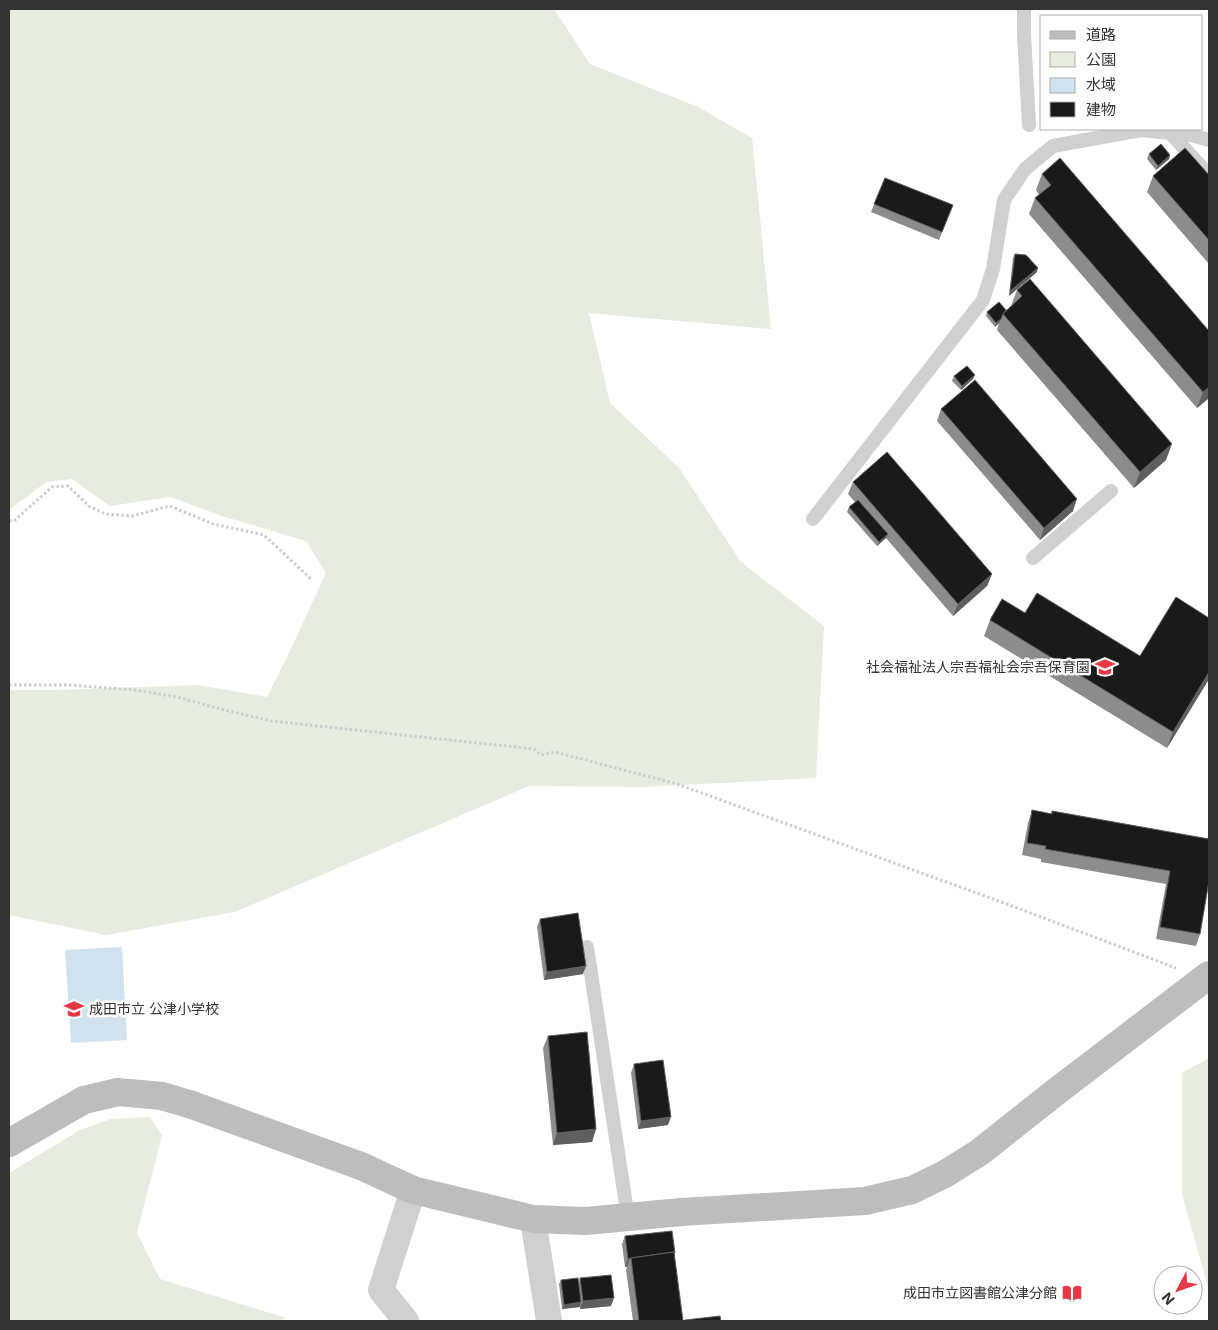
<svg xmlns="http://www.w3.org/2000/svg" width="1218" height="1330" viewBox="0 0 1218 1330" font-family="Inter,'Noto Sans JP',sans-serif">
  <rect width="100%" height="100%" fill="#fff"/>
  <g fill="#e6ecdf">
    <path d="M9 9H554L590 64 698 107 752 138 771 329 589 313 610 403 679 468 741 562 824 626 816 778 642 787 529 786 235 912 106 935 9 915V690H58L197 685 267 697 288 655 326 573 306 541 222 516 170 497 110 506 72 479 46 482 9 510Z"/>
    <path d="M1209 1058V1291L1182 1194V1073Z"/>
    <path d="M150 1117 162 1135 137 1233 160 1279 286 1318 280 1321H9V1173L80 1130 111 1119Z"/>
  </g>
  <path fill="#cfe2ee" d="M122 947 127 1040 71 1043 65 950Z"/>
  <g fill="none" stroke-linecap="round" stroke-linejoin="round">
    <g stroke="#cdcdcd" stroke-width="3" stroke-dasharray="2.5 2.5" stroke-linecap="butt">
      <path d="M9 521 15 520 52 487 68 486 89 506 105 514 132 516 170 506 213 524 264 535 312 580"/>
      <path d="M9 685H69L135 690 177 697 221 709 271 721 534 749 541 755 555 752 677 784 1004 903 1176 968"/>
    </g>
    <g stroke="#d0d0d0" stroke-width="14">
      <path d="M1024 9V35L1029 125"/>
      <path d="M1170 133 1209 175"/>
      <path d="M813 519 983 300 993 269 1004 200 1025 169 1053 146 1141 130 1191 135 1209 140"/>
      <path d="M1033 558 1111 491"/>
      <path d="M587 947 628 1218"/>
    </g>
    <g stroke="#d0d0d0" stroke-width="26">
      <path d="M533 1219 549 1321"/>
      <path d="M406 1321 381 1290 413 1190"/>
    </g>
    <path stroke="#bdbdbd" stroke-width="28" d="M9 1143 84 1100 118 1092 162 1096 192 1105 361 1166 413 1190 533 1219 586 1221 681 1212 865 1201 912 1190 945 1174 980 1152 1057 1091 1209 975"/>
  </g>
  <g fill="#8c8c8c">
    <path d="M1149 154 1170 155 1169 159 1156 170 1147 159Z"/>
    <path d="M1042 174 1209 331V398L1197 408 1029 214 1035 198 1039 195 1036 190Z"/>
    <path d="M1209 175V264L1147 192 1153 176Z"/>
    <path d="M885 178 953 205 939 240 871 212Z"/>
    <path d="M1015 254 1037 272 1009 296 1013 258Z"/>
    <path d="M1017 290 1166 460 1134 488 997 330 999 323 995 327 986 316 987 312 1006 310 1011 306Z"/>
    <path d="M954 376 973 379 961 390 952 381Z"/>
    <path d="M941 409 1073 511 1040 540 937 421Z"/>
    <path d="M853 482 992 574 987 586 953 616 886 538 877 546 847 512 849 507 855 502 848 494Z"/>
    <path d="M1025 613 1140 656 1209 618V679L1167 748 984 636 990 620Z"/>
    <path d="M1032 810 1051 814 1052 811 1209 839 1200 934 1196 946 1156 939 1166 884 1041 862V859L1022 855 1028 823Z"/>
    <path d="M540 919 583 974 544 980 537 927Z"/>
    <path d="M548 1036 596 1129 592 1142 553 1145 543 1048Z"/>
    <path d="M634 1064 668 1125 638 1129 631 1073Z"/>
    <path d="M625 1236 683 1321H633L626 1270 627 1267H625L622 1244Z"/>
    <path d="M580 1278 611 1306 580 1309V1307L562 1309 559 1284 561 1280 579 1282Z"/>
  </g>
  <g fill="#5f5f5f">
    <path d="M1170 155 1169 159 1156 170 1158 166Z"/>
    <path d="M1038 268 1037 272 1009 296 1010 291Z"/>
    <path d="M1001 319 999 323 995 327 996 323Z"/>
    <path d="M975 375 973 379 961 390 962 386Z"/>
    <path d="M1209 387V398L1197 408 1203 392Z"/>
    <path d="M1172 444 1166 460 1134 488 1140 472Z"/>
    <path d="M1077 499 1073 511 1040 540 1044 528Z"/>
    <path d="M888 534 886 538 877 546 879 542Z"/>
    <path d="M992 574 987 586 953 616 958 604Z"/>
    <path d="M1209 672V679L1167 748 1173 732Z"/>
    <path d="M586 966 583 974 544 980 547 972Z"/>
    <path d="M671 1117 668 1125 638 1129 641 1121Z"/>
    <path d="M596 1129 592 1142 553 1145 557 1133Z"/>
    <path d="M630 1258 627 1267H625L628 1259Z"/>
    <path d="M614 1298 611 1306 580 1309 583 1301Z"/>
    <path d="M581 1302 580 1307 562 1309 564 1305Z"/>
  </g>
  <g fill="#1a1a1a" stroke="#5f5f5f">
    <path d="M1161 144 1170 155 1158 166 1149 154Z"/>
    <path d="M1185 148 1209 175V240L1153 176Z"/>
    <path d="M1060 158 1209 331V387L1203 392 1035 198 1051 185 1042 174Z"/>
    <path d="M885 178 953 205 942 232 874 204Z"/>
    <path d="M1015 254 1026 255 1038 268 1010 291Z"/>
    <path d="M1030 279 1172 444 1140 472 1003 314 1022 296 1017 290Z"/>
    <path d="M999 302 1006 310 1003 314 1001 319 996 323 987 312Z"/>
    <path d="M967 366 975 375 962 386 954 376Z"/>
    <path d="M975 380 1077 499 1044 528 941 409Z"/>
    <path d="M887 452 992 574 958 604 853 482Z"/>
    <path d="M858 500 888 534 879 542 849 507Z"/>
    <path d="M1037 593 1140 656 1176 597 1209 618V656L1208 657 1209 658V672L1173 732 990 620 1002 599 1025 613Z"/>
    <path d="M1032 810 1052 814V811L1209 839V881L1200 934 1160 927 1170 871 1045 849 1046 846 1027 843Z"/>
    <path d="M578 913 586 966 547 972 540 919Z"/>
    <path d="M587 1032 596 1129 557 1133 548 1036Z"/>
    <path d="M663 1060 671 1117 641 1121 634 1064Z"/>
    <path d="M672 1231 675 1253 674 1252 631 1258 628 1259 625 1236Z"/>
    <path d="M674 1252 683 1321H639L631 1258Z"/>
    <path d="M611 1275 614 1298 583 1301 580 1278Z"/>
    <path d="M578 1278 581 1302 564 1305 561 1280Z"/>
    <path d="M720 1316 721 1321H685V1320Z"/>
  </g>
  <defs>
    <symbol id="school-bare" viewBox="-9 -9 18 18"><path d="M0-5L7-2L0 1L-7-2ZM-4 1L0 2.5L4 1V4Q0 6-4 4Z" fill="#e63946" stroke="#fff" stroke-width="2.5" paint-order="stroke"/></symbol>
    <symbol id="library-bare" viewBox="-9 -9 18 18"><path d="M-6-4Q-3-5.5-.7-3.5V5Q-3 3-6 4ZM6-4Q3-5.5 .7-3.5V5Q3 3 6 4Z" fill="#e63946" stroke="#fff" stroke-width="2.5" paint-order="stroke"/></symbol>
  </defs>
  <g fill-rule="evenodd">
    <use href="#school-bare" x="1091" y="653" width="28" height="28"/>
    <use href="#school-bare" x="60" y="995" width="28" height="28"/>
    <use href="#library-bare" x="1058" y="1279" width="28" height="28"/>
  </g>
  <g text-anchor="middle" stroke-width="5" stroke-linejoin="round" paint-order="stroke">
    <g font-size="14" fill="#333" stroke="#fff" text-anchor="end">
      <text x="1090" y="672">社会福祉法人宗吾福祉会宗吾保育園</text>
      <text x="89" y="1014" text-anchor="start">成田市立 公津小学校</text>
      <text x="1057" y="1298">成田市立図書館公津分館</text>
    </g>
  </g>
  <rect width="1218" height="1330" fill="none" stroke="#333333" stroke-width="20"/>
  <rect x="1040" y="15" width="162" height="115" fill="#ffffff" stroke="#adadad"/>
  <rect x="1050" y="31" width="25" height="8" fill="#bdbdbd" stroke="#adadad"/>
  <text x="1086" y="40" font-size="15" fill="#333333">道路</text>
  <rect x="1050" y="52" width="25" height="15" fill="#e6ecdf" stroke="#adadad"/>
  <text x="1086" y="65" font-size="15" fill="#333333">公園</text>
  <rect x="1050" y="78" width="25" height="15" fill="#cfe2ee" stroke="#adadad"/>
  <text x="1086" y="90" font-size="15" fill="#333333">水域</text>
  <rect x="1050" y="102" width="25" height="15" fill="#1a1a1a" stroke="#adadad"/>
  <text x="1086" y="115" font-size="15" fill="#333333">建物</text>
  <g transform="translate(1178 1290) rotate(229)"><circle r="24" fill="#ffffff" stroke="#adadad"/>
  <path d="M0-4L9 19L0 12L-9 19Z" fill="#e63946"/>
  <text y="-8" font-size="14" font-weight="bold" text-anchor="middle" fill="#333333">N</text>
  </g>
</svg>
